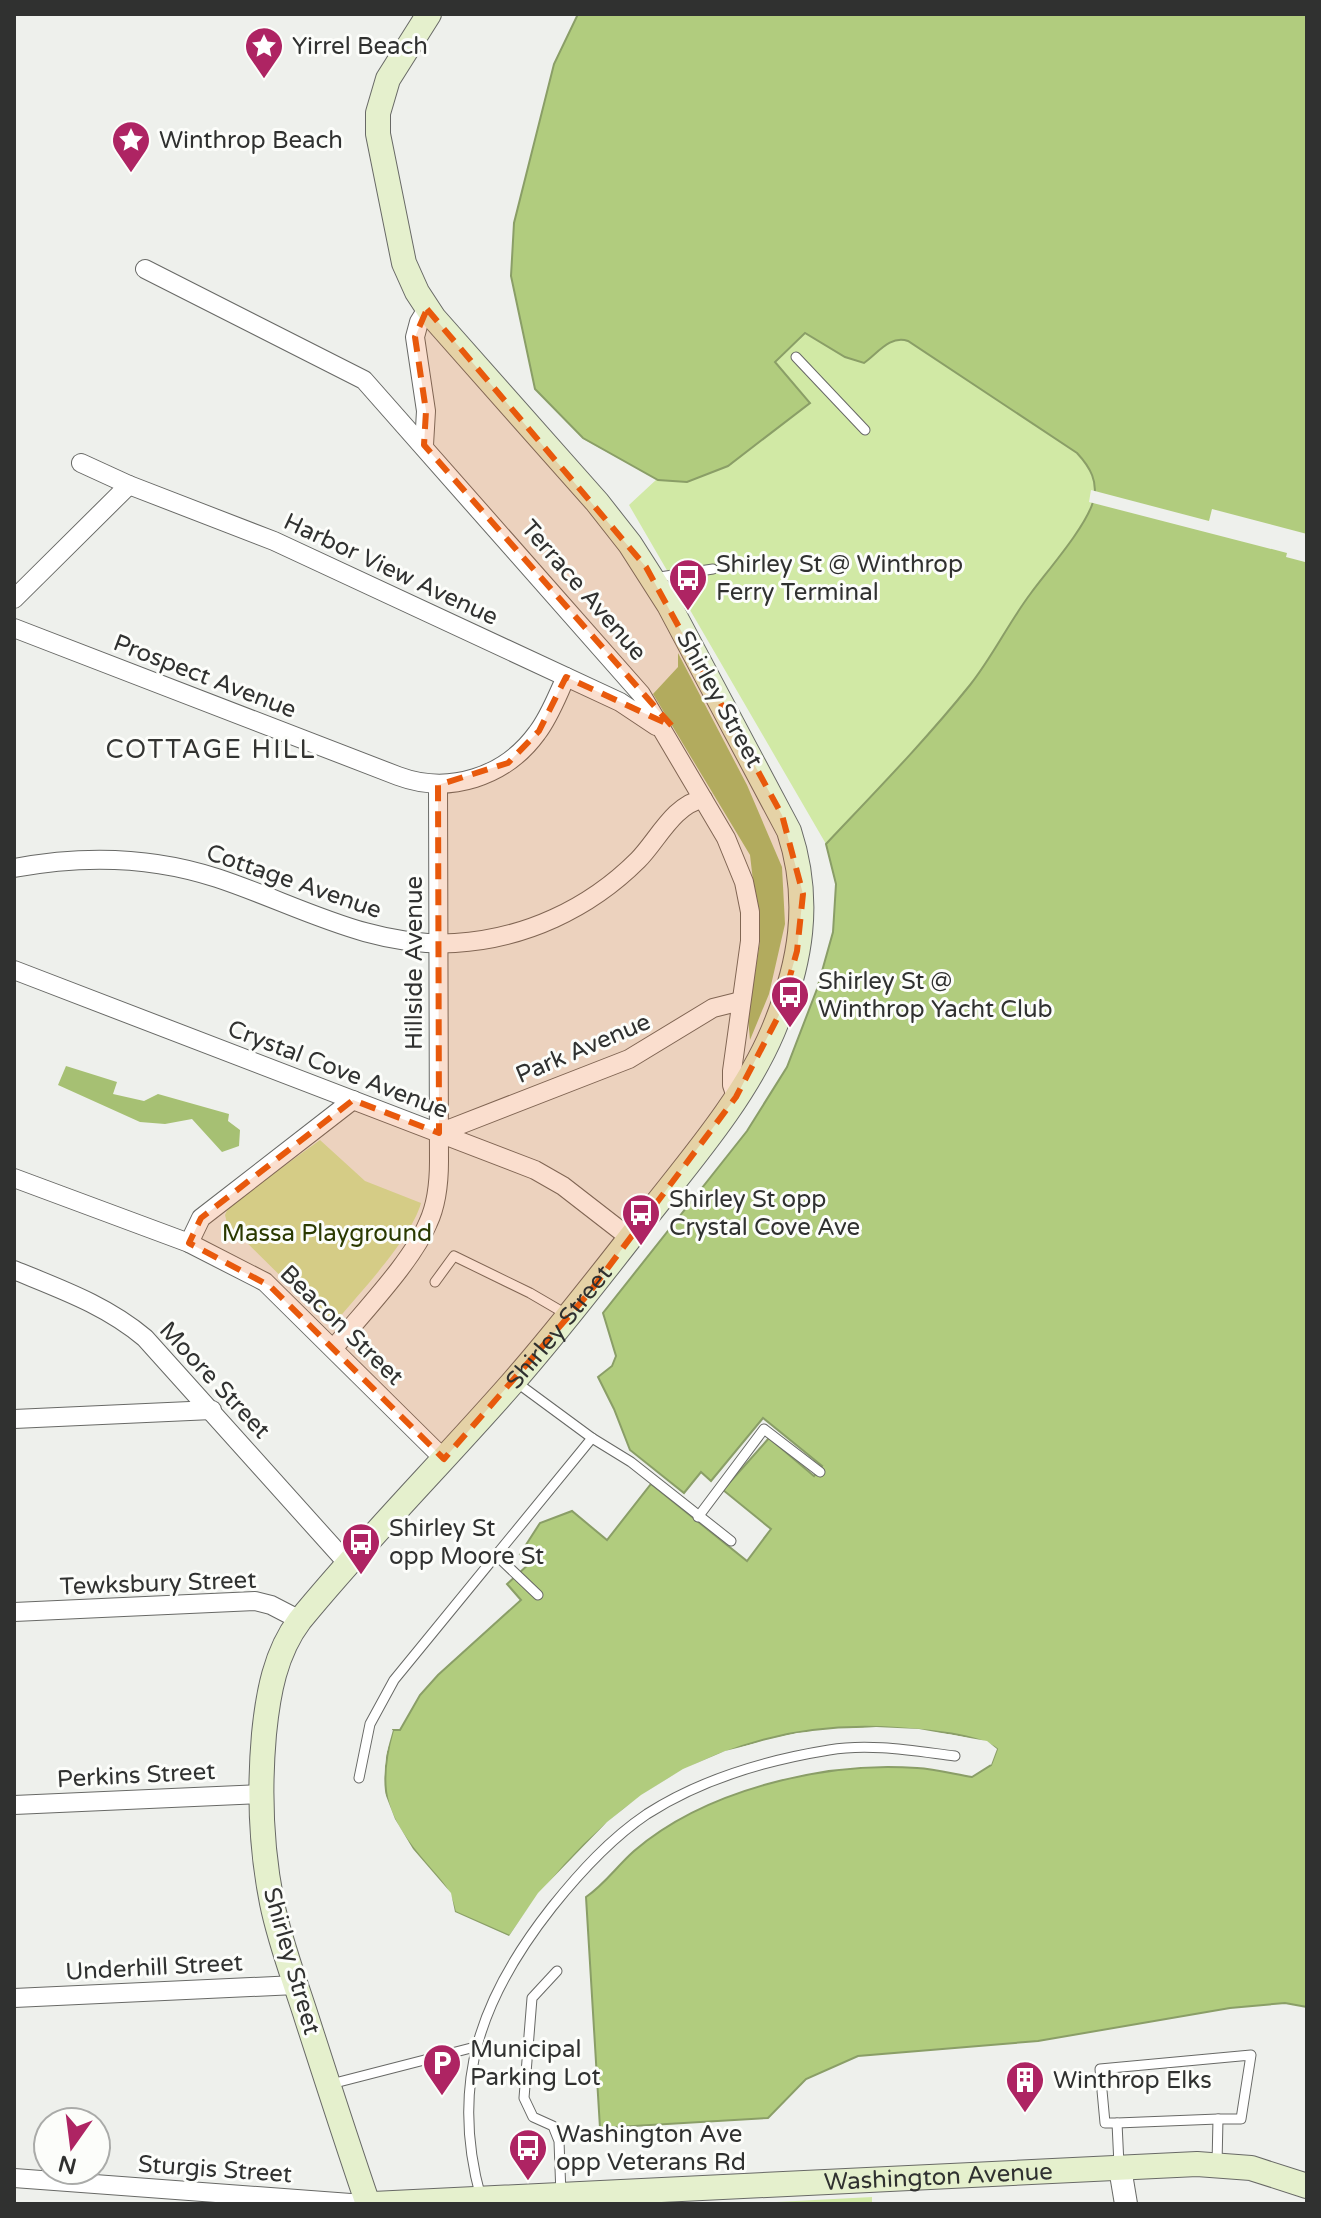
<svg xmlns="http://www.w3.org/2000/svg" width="1321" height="2218" viewBox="0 0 1321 2218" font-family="'Varela Round',sans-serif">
  <rect width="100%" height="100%" fill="#eef0ec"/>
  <g fill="#d1e9a5">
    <path d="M578 14 1129 464 614 1409 598 1377 612 1366 616 1356 603 1313 747 1131 787 1067 817 989 833 932 836 884 826 844 629 505 657 479 583 439 535 389 511 276 514 223 546 94 554 64Z"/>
    <path d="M320 1140 365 1181 421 1203C411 1239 362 1290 338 1319L325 1320 227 1223 225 1215 229 1206Z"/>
    <path d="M872 2197V2204H737Z"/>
  </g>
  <g fill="#a6c073">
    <path d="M678 653 747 785 782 867 785 924 769 994 750 1040 748 1018 760 941 750 855 653 694 678 667Z"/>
    <path d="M66 1066 117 1082 113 1094 144 1101 158 1094 229 1114 228 1121 240 1130 239 1146 222 1152 192 1119 165 1124 140 1122 58 1085Z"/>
  </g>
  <path fill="#b1cc7e" stroke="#8a9e67" stroke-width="2" d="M578 14H1307V2007L1285 2003 1230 2008 1038 2041 858 2056 806 2079 768 2118 600 2128 586 1897C605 1884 617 1866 634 1851 705 1790 825 1761 917 1768 935 1769 954 1774 972 1777L991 1765 997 1749C975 1733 925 1730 897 1728 727 1716 601 1799 510 1936L455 1912C450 1888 442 1883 427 1865 386 1818 376 1791 393 1730H400L420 1695 438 1675 521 1600 507 1584 530 1563 520 1554 540 1523 572 1511 607 1540 651 1484 747 1561 771 1529 723 1490 769 1438 814 1476 822 1466 763 1418 711 1481 701 1472 684 1493 630 1450 614 1409 598 1377 612 1366 616 1356 603 1313 747 1131 787 1067 817 989 833 932 836 884 826 844C875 792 925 741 970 685 993 656 1009 622 1031 593 1048 570 1085 528 1093 502 1099 482 1090 467 1077 453L908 341C890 335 878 353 864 363L845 357 805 333 775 362 810 403 728 466 687 482 658 480 583 438 535 389 511 276 514 223 554 64Z"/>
  <g fill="#eef0ec">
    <path d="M1091 490 1209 521 1212 509 1307 534 1305 562 1286 557 1287 553 1089 502Z"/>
    <path d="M876 1727 919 1729 987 1741 997 1749 991 1765 988 1762 992 1750 985 1745 919 1733 876 1731 797 1737 727 1755 685 1773 644 1799 610 1825 541 1896 511 1940 452 1914 448 1895 410 1851 391 1821 379 1788 382 1754 389 1731 393 1730 386 1755 383 1788 395 1819 413 1849 451 1893 455 1912 509 1936 538 1893 607 1822 641 1795 683 1769 725 1751 797 1733Z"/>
  </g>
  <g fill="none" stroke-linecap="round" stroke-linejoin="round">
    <defs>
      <g id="service">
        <path d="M796 357 865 430"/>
        <path d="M653 578 713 569"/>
        <path d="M435 1282 454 1256 530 1293 566 1314"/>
        <path d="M516 1382 592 1438 631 1462 731 1541"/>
        <path d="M698 1517 764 1429 820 1472"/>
        <path d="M496 1555 538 1595"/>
        <path d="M359 1778 370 1724 394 1680 592 1438"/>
        <path d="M557 1971 532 1998 524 2098 533 2117 553 2126 559 2141 561 2195"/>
        <path d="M331 2084 475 2047"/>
        <path d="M1117 2123 1218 2119"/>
        <path d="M1119 2165 1117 2123H1105L1100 2069 1251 2055 1241 2119H1218L1217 2164"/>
        <path d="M481 2198C449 2083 481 1997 552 1907 580 1872 610 1839 647 1814 700 1780 767 1760 829 1750 870 1743 914 1751 955 1756"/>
      </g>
      <g id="minor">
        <path d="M145 269 364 380 641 694 726 838 744 882 750 912V941L732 1071V1085L736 1097"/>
        <path d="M424 445 426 411 415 337 419 322 427 309"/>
        <path d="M81 463 129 485 274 541 620 702 656 726"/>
        <path d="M14 599 129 485"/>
        <path d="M14 628 398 776C449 795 505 777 537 733 550 716 557 696 566 677"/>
        <path d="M14 868C83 855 150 856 217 878 296 904 369 948 455 943 524 939 589 909 638 860 657 841 674 804 703 799"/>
        <path d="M14 970 535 1170 563 1186 630 1238"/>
        <path d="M439 1133 629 1059 713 1008 741 1001"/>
        <path d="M14 1178 189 1243 265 1282 444 1459"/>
        <path d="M189 1243 201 1218 353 1100"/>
        <path d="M14 1270C60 1289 106 1305 145 1338L349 1565"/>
        <path d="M334 1348C361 1314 412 1262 428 1223 437 1204 439 1182 439 1161L438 785"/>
        <path d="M14 1419 212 1410"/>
        <path d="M14 1612 255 1601 271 1605 300 1620"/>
        <path d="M14 1805 261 1794"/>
        <path d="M14 1998 296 1985"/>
        <path d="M14 2178 364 2204"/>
      </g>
      <path id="tertiary" d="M1120 2168 1126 2204"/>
      <g id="secondary">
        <path id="s1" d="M368 2204C347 2143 327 2081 307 2019 295 1981 280 1943 272 1903 261 1848 259 1791 264 1734 268 1694 275 1653 300 1620 368 1537 444 1461 514 1381 562 1326 606 1269 651 1211 695 1155 745 1097 773 1031 801 964 812 901 789 831L669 605 630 544 597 502 434 318 417 292 404 263 378 134V113L388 79 429 14"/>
        <path id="s2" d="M373 2204 1197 2164 1251 2168 1307 2186"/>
      </g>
    </defs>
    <use href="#service" stroke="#686966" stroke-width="11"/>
    <use href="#minor" stroke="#686966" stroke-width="20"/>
    <use href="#tertiary" stroke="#686966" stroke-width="24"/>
    <use href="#secondary" stroke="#686966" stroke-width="26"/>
    <use href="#service" stroke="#fff" stroke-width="9"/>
    <use href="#minor" stroke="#fff" stroke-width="18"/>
    <use href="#tertiary" stroke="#fff" stroke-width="22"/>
    <use href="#secondary" stroke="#e5f0cd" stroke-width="24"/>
  </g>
  <path fill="#e8590c" fill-opacity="0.2" stroke="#e8590c" stroke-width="6" stroke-dasharray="16 10" stroke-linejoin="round" d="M427 309 646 567 782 815 803 894 797 951 779 1015 736 1097 589 1293 444 1459 270 1286 189 1243 201 1218 353 1100 439 1133 438 785 508 763 539 731 566 677 672 726 424 445 426 411 415 337Z"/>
  <defs>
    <symbol id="sight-pin" viewBox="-11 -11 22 30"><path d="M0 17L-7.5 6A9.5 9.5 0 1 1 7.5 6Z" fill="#ae2463" stroke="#fcfdfa"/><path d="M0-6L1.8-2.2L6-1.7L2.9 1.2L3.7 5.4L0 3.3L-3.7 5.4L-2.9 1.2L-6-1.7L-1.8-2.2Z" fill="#fff"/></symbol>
    <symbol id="bus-pin" viewBox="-11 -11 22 30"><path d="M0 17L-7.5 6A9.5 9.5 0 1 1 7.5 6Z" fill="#ae2463" stroke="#fcfdfa"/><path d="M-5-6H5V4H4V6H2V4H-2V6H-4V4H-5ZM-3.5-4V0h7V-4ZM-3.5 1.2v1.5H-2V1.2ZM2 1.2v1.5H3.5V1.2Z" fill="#fff"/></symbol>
    <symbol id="parking-pin" viewBox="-11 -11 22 30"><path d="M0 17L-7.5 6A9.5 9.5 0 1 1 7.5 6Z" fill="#ae2463" stroke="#fcfdfa"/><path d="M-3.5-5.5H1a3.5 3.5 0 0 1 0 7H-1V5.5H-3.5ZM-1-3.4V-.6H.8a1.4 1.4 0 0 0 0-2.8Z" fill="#fff"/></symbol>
    <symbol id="building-pin" viewBox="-11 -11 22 30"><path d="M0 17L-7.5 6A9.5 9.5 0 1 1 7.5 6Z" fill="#ae2463" stroke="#fcfdfa"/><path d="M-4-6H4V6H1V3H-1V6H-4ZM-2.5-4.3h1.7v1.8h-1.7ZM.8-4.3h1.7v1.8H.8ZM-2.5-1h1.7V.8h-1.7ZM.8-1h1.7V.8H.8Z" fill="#fff"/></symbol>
  </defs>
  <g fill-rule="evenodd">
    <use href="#sight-pin" x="242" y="24" width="44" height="60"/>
    <use href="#sight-pin" x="109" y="118" width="44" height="60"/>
    <use href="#bus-pin" x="666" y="556" width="44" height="60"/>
    <use href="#bus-pin" x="768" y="973" width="44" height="60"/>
    <use href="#bus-pin" x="619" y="1191" width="44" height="60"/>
    <use href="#bus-pin" x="339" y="1520" width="44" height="60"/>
    <use href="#parking-pin" x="420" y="2041" width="44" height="60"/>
    <use href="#building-pin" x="1003" y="2058" width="44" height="60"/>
    <use href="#bus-pin" x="506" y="2126" width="44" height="60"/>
  </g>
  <g text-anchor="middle" stroke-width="6" stroke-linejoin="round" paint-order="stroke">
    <g font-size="24" fill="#303130" stroke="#fcfdfa" text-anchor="start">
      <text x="292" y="54">Yirrel Beach</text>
      <text x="159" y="148">Winthrop Beach</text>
      <text x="716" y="572">Shirley St @ Winthrop<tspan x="716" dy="28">Ferry Terminal</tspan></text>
      <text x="818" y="989">Shirley St @<tspan x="818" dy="28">Winthrop Yacht Club</tspan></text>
      <text x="669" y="1207">Shirley St opp<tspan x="669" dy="28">Crystal Cove Ave</tspan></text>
      <text x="389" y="1536">Shirley St<tspan x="389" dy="28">opp Moore St</tspan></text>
      <text x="470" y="2057">Municipal<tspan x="470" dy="28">Parking Lot</tspan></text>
      <text x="1053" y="2088">Winthrop Elks</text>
      <text x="556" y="2142">Washington Ave<tspan x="556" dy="28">opp Veterans Rd</tspan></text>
    </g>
    <g font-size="24" fill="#303130" stroke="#fcfdfa">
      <text transform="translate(391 569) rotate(25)" y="8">Harbor View Avenue</text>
      <text transform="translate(584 590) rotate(49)" y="8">Terrace Avenue</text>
      <text transform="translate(205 676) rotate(21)" y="8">Prospect Avenue</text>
      <text transform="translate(720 699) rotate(61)" y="8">Shirley Street</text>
      <text transform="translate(294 881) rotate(19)" y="8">Cottage Avenue</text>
      <text transform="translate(414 963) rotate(-90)" y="8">Hillside Avenue</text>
      <text transform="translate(583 1048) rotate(-23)" y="8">Park Avenue</text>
      <text transform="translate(338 1069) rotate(21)" y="8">Crystal Cove Avenue</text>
      <text transform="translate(342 1325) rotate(44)" y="8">Beacon Street</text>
      <text dy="8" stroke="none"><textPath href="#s1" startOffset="998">Shirley Street</textPath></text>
      <text transform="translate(215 1380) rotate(47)" y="8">Moore Street</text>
      <text transform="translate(158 1583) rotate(-2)" y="8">Tewksbury Street</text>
      <text transform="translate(136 1775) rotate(-3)" y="8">Perkins Street</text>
      <text transform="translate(292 1961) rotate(74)" y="8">Shirley Street</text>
      <text transform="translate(154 1967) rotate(-3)" y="8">Underhill Street</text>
      <text transform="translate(215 2169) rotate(4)" y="8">Sturgis Street</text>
      <text dy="8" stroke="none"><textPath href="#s2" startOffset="566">Washington Avenue</textPath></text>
    </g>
    <g font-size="24" fill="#2a3900" stroke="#fcfdfa">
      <text x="327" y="1241">Massa Playground</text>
    </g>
    <g font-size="26" letter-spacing="2" fill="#333432" stroke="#fcfdfa">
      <text x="211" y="758">COTTAGE HILL</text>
    </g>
  </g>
  <rect width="1321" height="2218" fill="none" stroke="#303130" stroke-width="32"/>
  <g transform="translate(72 2146) rotate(194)"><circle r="38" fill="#fcfdfa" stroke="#aaaba9" stroke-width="2"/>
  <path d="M0-6L14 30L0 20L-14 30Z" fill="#ae2463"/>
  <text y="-12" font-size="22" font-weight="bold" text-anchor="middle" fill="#303130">N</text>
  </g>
</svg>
